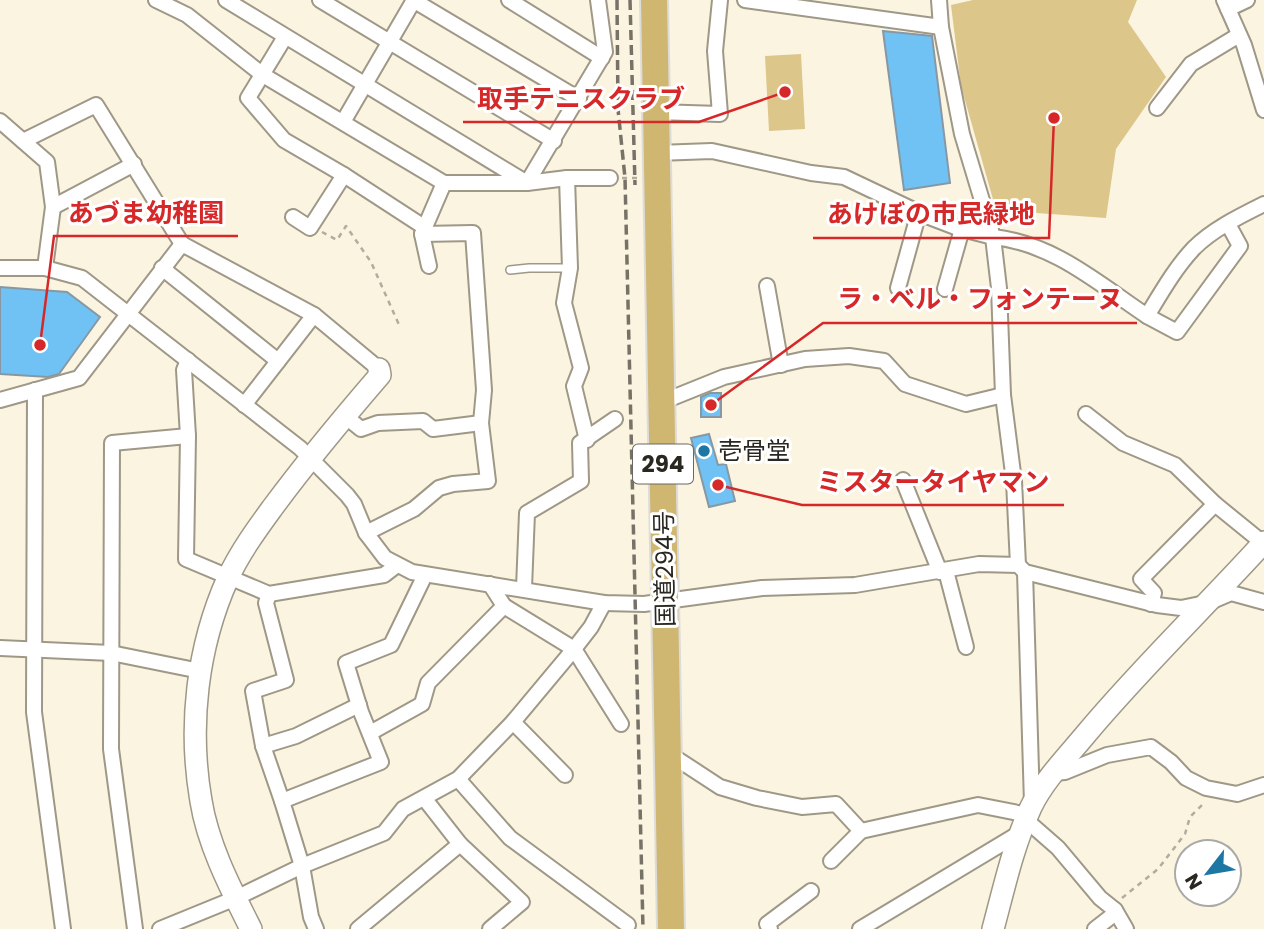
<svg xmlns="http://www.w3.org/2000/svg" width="1264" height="929" viewBox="0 0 1264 929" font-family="Poppins,'Noto Sans JP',sans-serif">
  <rect width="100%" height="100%" fill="#fbf4e1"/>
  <g fill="#dcc68a">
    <path d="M973 0H1137L1128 22 1166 77 1116 149 1106 218 996 210 961 86 951 5Z"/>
    <path d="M801 54 805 129 769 131 765 56Z"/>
  </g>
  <g fill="#6fc2f3" stroke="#8798a4" stroke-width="2">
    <path d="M883 31 932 36 950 183 904 190Z"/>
    <path d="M0 287 67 292 100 317 59 374 48 377 0 374Z"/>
    <path d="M710 393H721V417H701V397Z"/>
    <path d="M709 434 718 465 726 464 735 501 709 507 691 438Z"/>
  </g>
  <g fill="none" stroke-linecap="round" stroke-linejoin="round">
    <defs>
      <path id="lane" d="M510 270 529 268H570"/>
      <g id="street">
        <path d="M156 0 187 15 263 75 444 183"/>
        <path d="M226 0 527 183 567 178H610"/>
        <path d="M320 0 554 141"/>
        <path d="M413 0 579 99"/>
        <path d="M509 0 602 58"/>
        <path d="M745 0 941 27 939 0"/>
        <path d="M1224 0 1244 45 1264 110"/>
        <path d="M1228 9 1247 0"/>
        <path d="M941 27 962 134 993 237C1053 243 1099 284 1147 316 1161 293 1175 268 1194 248 1213 229 1240 216 1264 204"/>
        <path d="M285 37 248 98 284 140 344 175 310 228 293 217"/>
        <path d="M1157 108 1191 64 1239 35"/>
        <path d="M656 112 720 114 715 51 720 0"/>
        <path d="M0 121 47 162 53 207 45 268"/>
        <path d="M343 122 414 0"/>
        <path d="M23 141 96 105 182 244"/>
        <path d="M657 153 712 151 811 173 844 177 924 215 958 228 993 237 999 288 1003 395 1014 481 1018 565"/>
        <path d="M344 175 424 227"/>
        <path d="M567 178 570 268 564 303 581 368 574 386 587 440"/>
        <path d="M53 207 134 164"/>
        <path d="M429 266 422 234 444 183H527L605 52 598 0"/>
        <path d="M0 268H45L82 278 300 448 347 495 354 504 366 533 385 558 412 572 604 603 644 604 762 588 855 585 979 564 1018 565 1025 572 1157 605 1181 608 1210 602 1231 593 1264 602"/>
        <path d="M162 268 278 361"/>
        <path d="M767 286 781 365"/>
        <path d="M898 288 919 212"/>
        <path d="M945 289 962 229"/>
        <path d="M314 315 379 369"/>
        <path d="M1147 316 1177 332 1240 246 1228 224"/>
        <path d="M188 360 184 370 188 436 186 559 269 594 384 575 397 565"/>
        <path d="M35 390 34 712 63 929"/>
        <path d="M0 400 79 378 182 244 314 315 244 405"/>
        <path d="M662 402 724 377 805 359 849 356 884 361 905 384 966 404 1003 395"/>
        <path d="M1086 414 1123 443 1175 465 1215 504"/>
        <path d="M345 416 361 429 378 423 423 421 433 429 481 423"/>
        <path d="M903 480 940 572"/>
        <path d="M366 533 414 509 439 488 453 484 488 481 481 423 484 390 473 233 422 234"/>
        <path d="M946 571 966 647"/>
        <path d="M1025 572 1032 803"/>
        <path d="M524 588 527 513 581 481 580 443 615 419"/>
        <path d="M1151 604 1154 593 1141 579 1215 504 1263 543"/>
        <path d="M504 606 574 649 621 724"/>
        <path d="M0 648 111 653 200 671"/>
        <path d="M513 722 565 775"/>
        <path d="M370 733 422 704 428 683 504 606 490 584"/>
        <path d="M263 746 253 691 286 680 266 603 269 594"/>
        <path d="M668 753 720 787 757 798 802 807 836 804 861 831 978 805 1018 813 1058 848 1100 898 1115 910 1126 929"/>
        <path d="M1053 773 1065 772 1107 755 1151 747 1171 762 1186 778 1206 788 1237 794 1264 785"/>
        <path d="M458 779 510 838 628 925"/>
        <path d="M424 798 460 844 522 902 490 929"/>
        <path d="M282 801 263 746 296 736 359 705"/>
        <path d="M831 861 861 831"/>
        <path d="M135 929 111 749 112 443 188 436"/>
        <path d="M160 929 236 898 302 866 384 833 403 809 458 779 513 722 574 649 591 627 604 603"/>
        <path d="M316 929 311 917 302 866 282 801 381 762 361 712 346 663 391 645 425 575"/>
        <path d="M358 929 460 844"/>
        <path d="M770 929 767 924 811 891"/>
        <path d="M860 929 1018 834"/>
        <path d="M1095 929 1113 915 1115 910"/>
      </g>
      <g id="secondary">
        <path d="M251 929C231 889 208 845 201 801 188 726 197 647 228 578 240 552 257 529 273 507 307 461 343 418 380 375L379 369"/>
        <path d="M993 929C1004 888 1013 846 1031 807 1044 780 1067 757 1086 734 1142 667 1205 607 1264 542"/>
      </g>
      <path id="highway" d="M654 0 671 929"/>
    </defs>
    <use href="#lane" stroke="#9f9887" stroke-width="10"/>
    <use href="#street" stroke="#9f9887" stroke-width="18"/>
    <use href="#secondary" stroke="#9f9887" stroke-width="24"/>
    <use href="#highway" stroke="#dddcdb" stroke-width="30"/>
    <g stroke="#b1ac9d" stroke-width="2.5" stroke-dasharray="5 5" stroke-linecap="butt">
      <path d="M622 178H640"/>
      <path d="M322 232 337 240 346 226 371 262 400 327"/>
      <path d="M1122 898 1158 869 1185 834 1190 817 1205 802"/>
    </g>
    <use href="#lane" stroke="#fff" stroke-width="7"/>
    <use href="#street" stroke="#fff" stroke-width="14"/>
    <use href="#secondary" stroke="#fff" stroke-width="21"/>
    <use href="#highway" stroke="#cfb772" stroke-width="26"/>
    <g stroke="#767267" stroke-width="3.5" stroke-dasharray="10 5" stroke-linecap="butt">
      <path d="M617 0 618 109 625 178 643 929"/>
      <path d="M630 0 635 185"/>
    </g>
  </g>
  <circle fill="#1c77a5" stroke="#fff" stroke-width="2.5" cx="704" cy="451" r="7"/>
  <g text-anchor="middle" stroke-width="6" stroke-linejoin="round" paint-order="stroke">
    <rect fill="#fff" stroke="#696863" stroke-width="2" x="633" y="444.5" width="60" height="39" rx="5"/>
    <g font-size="23" font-weight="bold" fill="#292720">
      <text x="663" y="472">294</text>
    </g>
    <g font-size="24" fill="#292720" stroke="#fff" text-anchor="start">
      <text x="718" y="459">壱骨堂</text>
    </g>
    <g font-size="24" fill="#292720" stroke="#fff">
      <text transform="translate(665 569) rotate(-91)" y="8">国道294号</text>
    </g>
  </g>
  <path fill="none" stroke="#d62828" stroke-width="2.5" d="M785 92L699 122H463M40 345L54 236H238M1054 118L1049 238H813M711 405L823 323H1137M718 485L802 505H1064"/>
  <g fill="#d62828" stroke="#fff" stroke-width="2.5">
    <circle cx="785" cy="92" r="7"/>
    <circle cx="40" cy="345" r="7"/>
    <circle cx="1054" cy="118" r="7"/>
    <circle cx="711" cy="405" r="7"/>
    <circle cx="718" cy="485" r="7"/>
  </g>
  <g font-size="26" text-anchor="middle" font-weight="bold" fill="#d62828" stroke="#fff" stroke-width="6" stroke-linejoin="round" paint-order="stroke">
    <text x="581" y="108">取手テニスクラブ</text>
    <text x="146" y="222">あづま幼稚園</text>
    <text x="931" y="223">あけぼの市民緑地</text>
    <text x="980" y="308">ラ・ベル・フォンテーヌ</text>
    <text x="933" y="491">ミスタータイヤマン</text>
  </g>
  <g transform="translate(1208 873) rotate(239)"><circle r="33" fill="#ffffff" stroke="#a9a9a6" stroke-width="2"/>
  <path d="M0-5L12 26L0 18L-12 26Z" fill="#1c77a5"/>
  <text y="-10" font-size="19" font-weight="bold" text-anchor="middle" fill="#292720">N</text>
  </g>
</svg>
